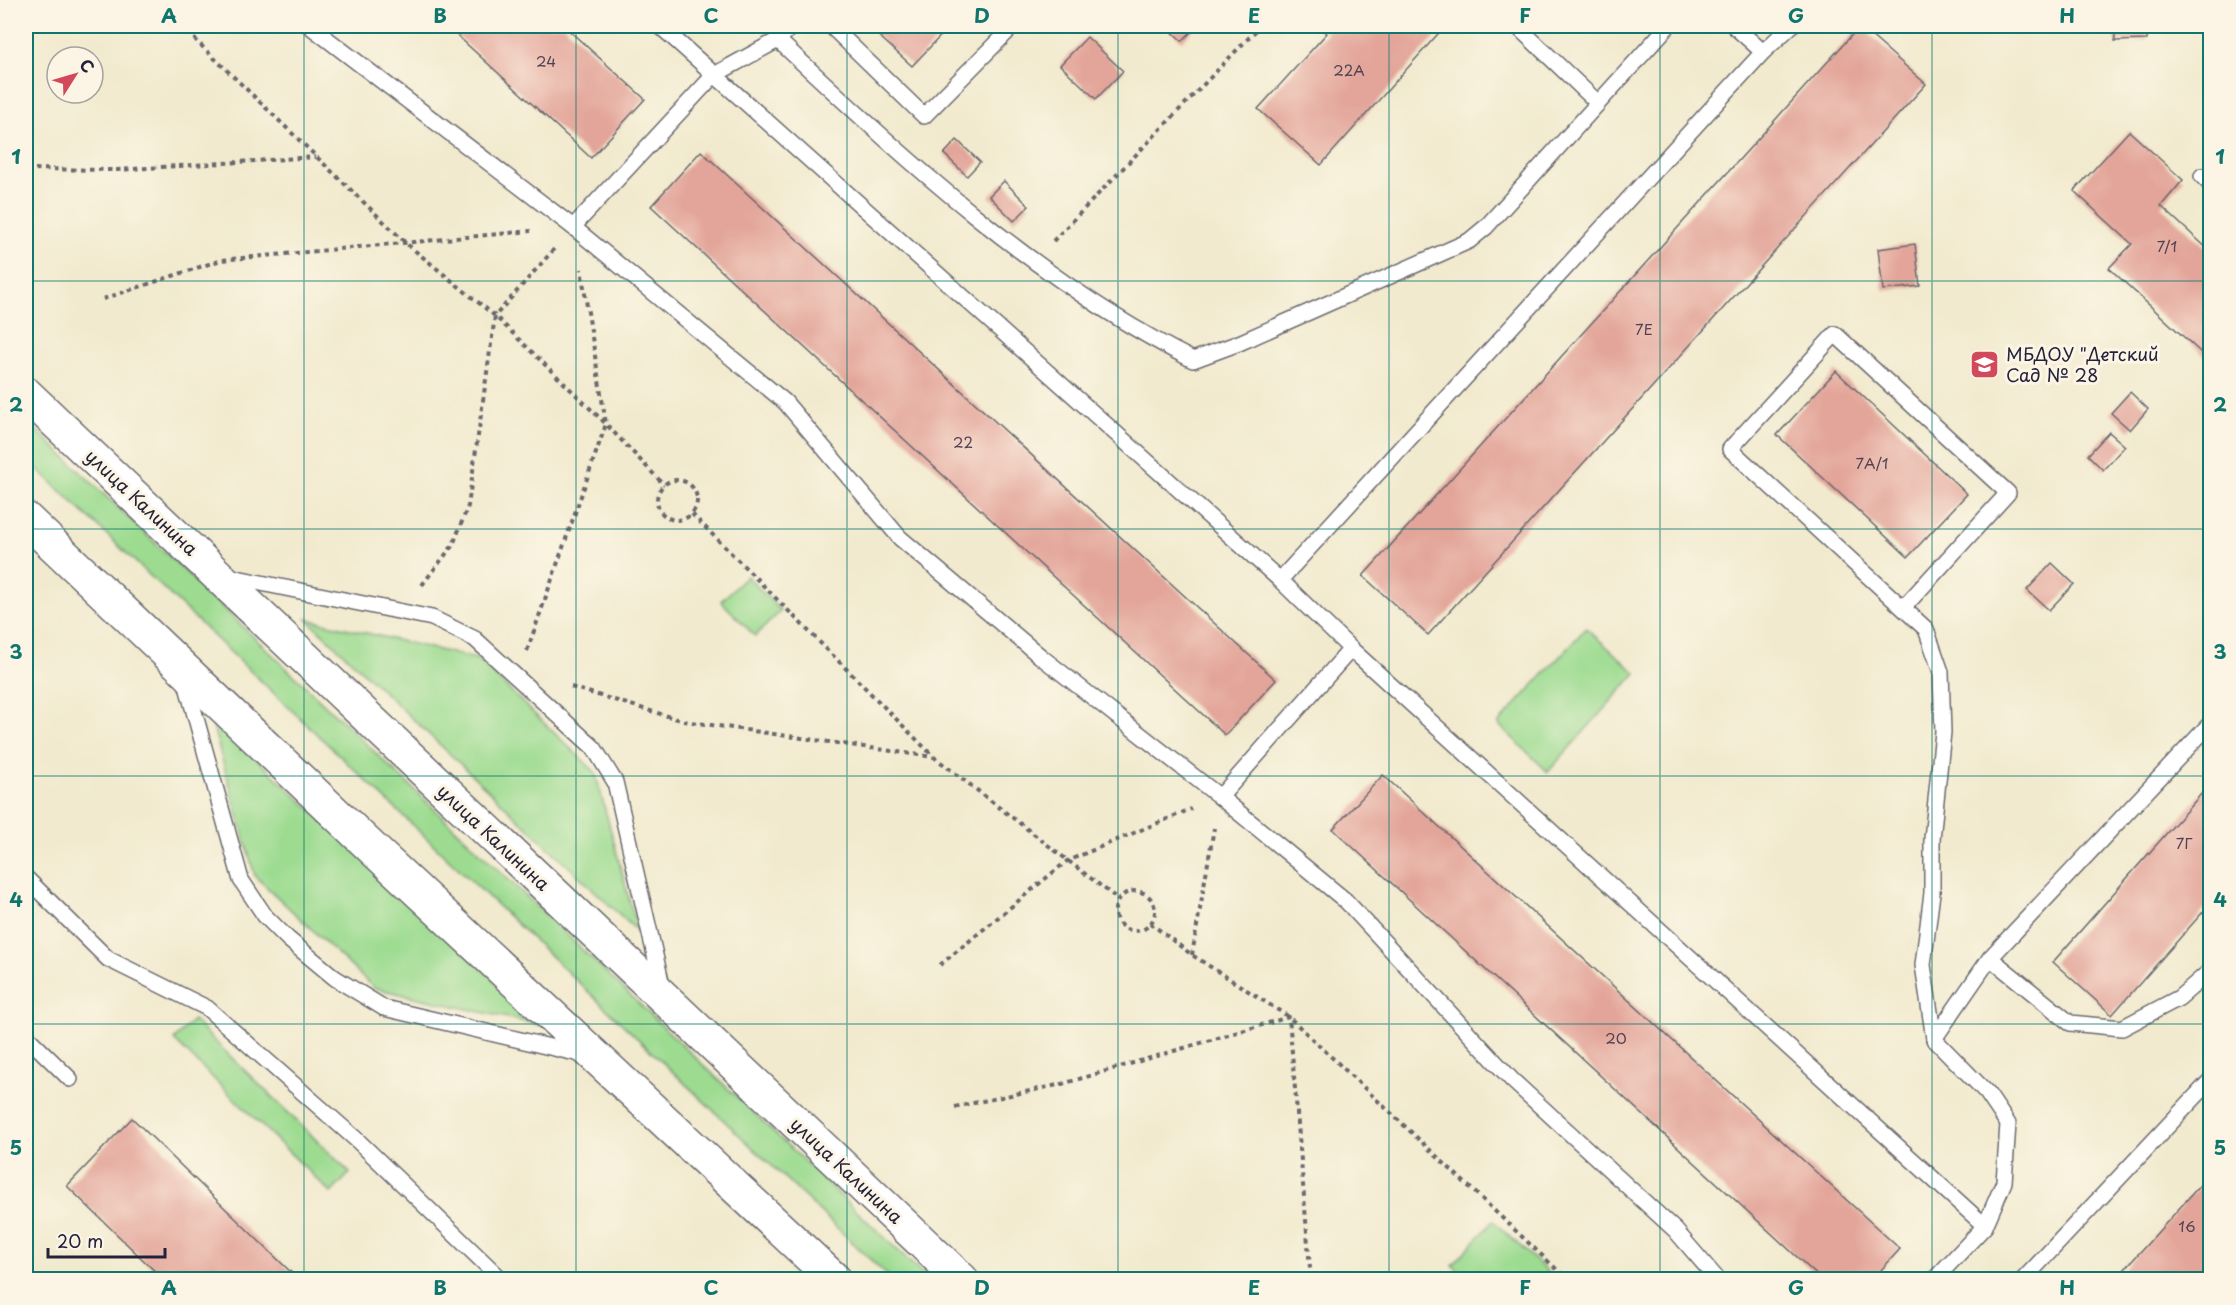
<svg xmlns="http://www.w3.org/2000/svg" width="2236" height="1305" viewBox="0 0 2236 1305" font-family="'Playpen Sans',sans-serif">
  <rect width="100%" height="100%" fill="#fcf5e5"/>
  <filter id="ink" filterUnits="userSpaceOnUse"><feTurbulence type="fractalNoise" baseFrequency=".0167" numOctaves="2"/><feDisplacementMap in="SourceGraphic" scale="12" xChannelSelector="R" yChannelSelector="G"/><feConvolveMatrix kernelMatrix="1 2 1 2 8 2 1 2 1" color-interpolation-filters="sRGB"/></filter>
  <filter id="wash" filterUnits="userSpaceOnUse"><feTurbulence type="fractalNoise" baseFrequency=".008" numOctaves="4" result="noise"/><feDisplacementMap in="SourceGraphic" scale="24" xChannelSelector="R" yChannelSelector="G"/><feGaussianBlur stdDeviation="1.35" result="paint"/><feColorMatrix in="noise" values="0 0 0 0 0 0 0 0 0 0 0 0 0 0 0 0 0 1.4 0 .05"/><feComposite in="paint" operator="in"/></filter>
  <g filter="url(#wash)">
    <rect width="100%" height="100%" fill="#f1eace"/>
    <g fill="#9cdb90" stroke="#5f7e66" stroke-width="1.5">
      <path d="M26 420 928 1279H891L26 458Z"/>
      <path d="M747 576 781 611 755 636 721 601Z"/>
      <path d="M307 619 477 659 595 772 638 932Z"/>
      <path d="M1586 628 1636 673 1548 772 1498 724Z"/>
      <path d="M210 716 544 1026 374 988 255 876Z"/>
      <path d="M193 1020 350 1173 331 1193 174 1040Z"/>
      <path d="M1493 1221 1548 1272 1541 1279H1469L1453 1265Z"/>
    </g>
    <g id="blocks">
      <g fill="#e3a499">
        <path d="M447 26H564L645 99 591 158Z"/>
        <path d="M868 26H950L912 66Z"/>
        <path d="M1166 26H1197L1182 41Z"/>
        <path d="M1319 26H1445L1321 165 1258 109 1327 33Z"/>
        <path d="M1860 26 1926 84 1428 635 1363 576Z"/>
        <path d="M2115 26H2147V40L2115 41Z"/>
        <path d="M1087 37 1123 71 1096 99 1060 65Z"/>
        <path d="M2129 131 2183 180 2161 206 2210 251V361L2109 268 2132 244 2074 191Z"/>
        <path d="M957 140 980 162 967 176 944 154Z"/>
        <path d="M701 151 1276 680 1225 735 651 206Z"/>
        <path d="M1004 181 1029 206 1014 221 989 196Z"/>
        <path d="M1915 244 1920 286 1883 290 1878 249Z"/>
        <path d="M1836 371 1967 494 1908 557 1777 435Z"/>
        <path d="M2130 392 2148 409 2130 430 2111 413Z"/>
        <path d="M2109 432 2125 446 2103 470 2088 455Z"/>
        <path d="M2052 563 2074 584 2049 610 2027 590Z"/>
        <path d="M1383 775 1900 1249 1872 1280H1822L1333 829Z"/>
        <path d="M2210 784V904L2112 1015 2053 962Z"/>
        <path d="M132 1118 299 1280H164L67 1186Z"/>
        <path d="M2210 1174V1280H2115Z"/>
      </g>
    </g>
  </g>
  <g filter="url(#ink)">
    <use href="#blocks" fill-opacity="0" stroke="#6a686e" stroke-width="1.5"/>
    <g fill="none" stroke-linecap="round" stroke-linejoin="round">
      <defs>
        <g id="service">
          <path d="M310 26 573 227 785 402 900 538 1040 656 1220 797 1346 901 1512 1080 1675 1230 1718 1280"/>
          <path d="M660 26 1280 580 1351 649 1985 1226 1934 1280"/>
          <path d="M831 26 924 116 1013 26"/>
          <path d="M1517 26 1598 103"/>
          <path d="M1734 26 1763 52"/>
          <path d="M778 40 792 26"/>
          <path d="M2202 176 2210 184"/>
          <path d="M573 227 714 75 778 40C905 159 1036 281 1193 360L1239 343 1469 241 1486 227 1668 26"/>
          <path d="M227 576 432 618 475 639 594 748 615 782 663 990"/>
          <path d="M1280 580 1763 52 1791 26"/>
          <path d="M1903 608 2008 493 1835 334 1730 449 1903 608 1926 629 1941 672 1943 732 1932 839V893L1923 965 1934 1039"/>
          <path d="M185 679 241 880 265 916 288 939 335 978 384 1008 584 1055"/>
          <path d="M1220 797 1351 649"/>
          <path d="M26 878 108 959 207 1008 358 1141 502 1280"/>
          <path d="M1990 958 2070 1023 2122 1028 2179 998 2210 971"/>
          <path d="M26 1036 70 1079"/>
          <path d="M1985 1226 2004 1182 2008 1124 1987 1093 1934 1039 1990 958 2210 724"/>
          <path d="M2023 1280 2210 1081"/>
        </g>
        <g id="secondary">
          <path d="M26 394 962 1280"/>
          <path d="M26 519 374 850 835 1280"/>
        </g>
      </defs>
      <use href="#service" stroke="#6a686e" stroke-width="18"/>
      <use href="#secondary" stroke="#6a686e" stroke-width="36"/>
      <g stroke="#6a686e" stroke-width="4" stroke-dasharray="4.5 4.5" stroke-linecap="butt">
        <path d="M181 26 408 245 495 316 606 424 664 485"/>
        <path d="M26 169 117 170 315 157"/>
        <path d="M1053 241 1260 26"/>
        <path d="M103 299 221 260 531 231"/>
        <circle cx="677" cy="500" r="20"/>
        <path d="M692 514 934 757 1119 900"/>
        <path d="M422 585 453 545 468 506 495 316 555 248"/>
        <path d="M527 651 606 424 581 269"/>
        <path d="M571 687 684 721 933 757"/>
        <circle cx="1135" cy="911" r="20"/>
        <path d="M1150 923 1192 955 1289 1017 1568 1280"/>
        <path d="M1192 955 1214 828"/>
        <path d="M940 965 1067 861 1191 809"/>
        <path d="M955 1107 1062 1084 1289 1017 1311 1280"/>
      </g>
      <use href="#service" stroke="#fff" stroke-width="15"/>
      <use href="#secondary" stroke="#fff" stroke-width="33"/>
    </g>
  </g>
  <path fill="none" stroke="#0f766e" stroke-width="1.5" stroke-opacity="0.55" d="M304 26V1280M576 26V1280M847 26V1280M1118 26V1280M1389 26V1280M1660 26V1280M1932 26V1280M26 281H2210M26 529H2210M26 776H2210M26 1024H2210"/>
  <defs>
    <symbol id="school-square" viewBox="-11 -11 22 22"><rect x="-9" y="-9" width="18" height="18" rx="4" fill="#d1495b" stroke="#fcf5e5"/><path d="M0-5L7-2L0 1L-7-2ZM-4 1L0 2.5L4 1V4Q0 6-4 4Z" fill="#fff"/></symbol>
  </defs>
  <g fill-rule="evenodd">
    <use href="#school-square" x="1968" y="348" width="33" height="33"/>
  </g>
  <g text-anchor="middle" stroke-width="6" stroke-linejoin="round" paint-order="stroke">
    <g font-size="15" fill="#524252">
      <text x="546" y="67">24</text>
      <text x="1349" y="76">22А</text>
      <text x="2167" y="252">7/1</text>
      <text x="1644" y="335">7Е</text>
      <text x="963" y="448">22</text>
      <text x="1872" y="469">7А/1</text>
      <text x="2184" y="849">7Г</text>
      <text x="1616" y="1044">20</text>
      <text x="2187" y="1232">16</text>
    </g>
    <g font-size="18" fill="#22223b" stroke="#fcf5e5" text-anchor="start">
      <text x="2006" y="361">МБДОУ "Детский<tspan x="2006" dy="21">Сад № 28</tspan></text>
    </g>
    <g font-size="18" fill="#22223b" stroke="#fcf5e5">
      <text transform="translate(141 503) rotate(43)" y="6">улица Калинина</text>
      <text transform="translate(493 838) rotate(43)" y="6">улица Калинина</text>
      <text transform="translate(846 1171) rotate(43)" y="6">улица Калинина</text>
    </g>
  </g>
  <rect width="2236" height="1305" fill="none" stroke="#fcf5e5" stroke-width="66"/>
  <g transform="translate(75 75) rotate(53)"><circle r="28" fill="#fcf5e5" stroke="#a5a1a1" stroke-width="1.5"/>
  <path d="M0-4.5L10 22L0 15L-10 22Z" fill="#d1495b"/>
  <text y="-9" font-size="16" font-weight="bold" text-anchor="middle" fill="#22223b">С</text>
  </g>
  <path d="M48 1248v9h117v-9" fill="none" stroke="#22223b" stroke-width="3"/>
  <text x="57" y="1248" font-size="18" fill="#22223b" stroke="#fcf5e5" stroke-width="4.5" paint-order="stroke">20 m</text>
  <rect x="33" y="33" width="2170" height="1239" fill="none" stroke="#0f766e" stroke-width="2"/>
  <g font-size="20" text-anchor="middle" font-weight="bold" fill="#0f766e">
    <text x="169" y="23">A</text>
    <text x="440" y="23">B</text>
    <text x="711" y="23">C</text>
    <text x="982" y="23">D</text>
    <text x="1254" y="23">E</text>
    <text x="1525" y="23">F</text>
    <text x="1796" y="23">G</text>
    <text x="2067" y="23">H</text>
    <text x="16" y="164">1</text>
    <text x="2220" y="164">1</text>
    <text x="16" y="412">2</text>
    <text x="2220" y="412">2</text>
    <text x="16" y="659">3</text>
    <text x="2220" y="659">3</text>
    <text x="16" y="907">4</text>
    <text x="2220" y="907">4</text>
    <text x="16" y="1155">5</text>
    <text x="2220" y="1155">5</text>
    <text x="169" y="1295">A</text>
    <text x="440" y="1295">B</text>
    <text x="711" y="1295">C</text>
    <text x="982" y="1295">D</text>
    <text x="1254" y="1295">E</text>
    <text x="1525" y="1295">F</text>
    <text x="1796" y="1295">G</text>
    <text x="2067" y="1295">H</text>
  </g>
</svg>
